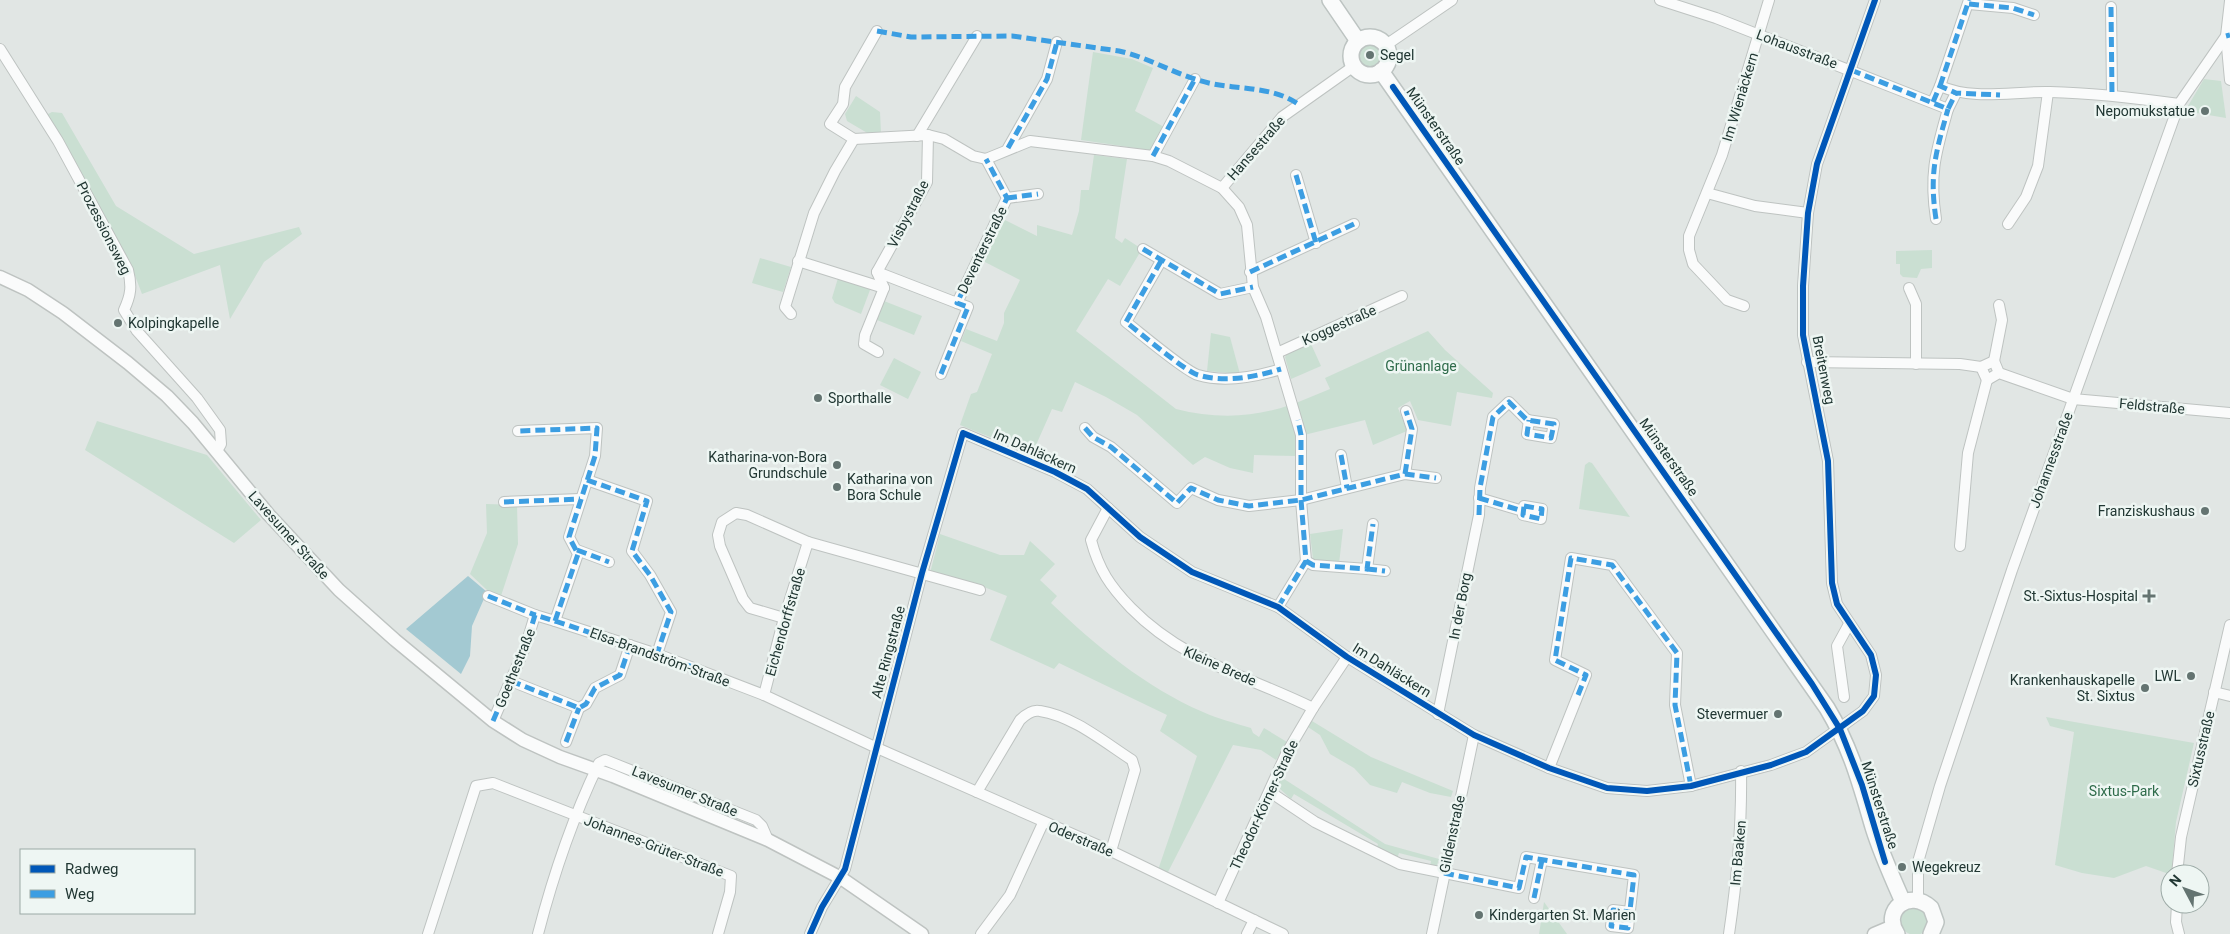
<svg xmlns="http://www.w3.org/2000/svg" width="2230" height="934" viewBox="0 0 2230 934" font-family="Roboto,sans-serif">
  <rect width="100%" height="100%" fill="#e1e6e4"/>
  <g fill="#cadfd2">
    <circle cx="1370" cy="56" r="14"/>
    <path d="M1093 52 1132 59 1153 68 1135 111 1164 127 1153 148 1149 150 1081 140Z"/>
    <path d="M2204 79 2221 81 2226 118 2185 111Z"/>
    <path d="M856 96 880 112 881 133 869 134 847 121 845 114Z"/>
    <path d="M52 112 62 113 116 206 194 254 299 227 302 234 264 262 230 319 220 265 142 294 129 260 46 115Z"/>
    <path d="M1094 155 1127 159 1115 238 1122 243 1125 238 1142 249 1120 286 1108 279 1076 331 1176 409C1215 419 1253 418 1290 405L1298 433 1296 456 1254 455 1253 473 1230 468 1205 457 1193 465 1137 415 1106 397 1075 382 1062 412 1052 409 1032 454 960 425 971 394 977 392 992 354 961 341 966 329 997 341 1004 323V313L1020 280 983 261 1003 219 1037 236V225L1072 235 1079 211 1081 190H1089Z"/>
    <path d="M1932 250V268L1921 269 1917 278 1903 277 1900 274V264H1896V251Z"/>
    <path d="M760 258 791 267 783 292 752 283Z"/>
    <path d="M838 278 869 288 870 290 861 314 835 303 832 298Z"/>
    <path d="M884 301 922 316 914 335 877 320Z"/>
    <path d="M1428 331 1445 350 1493 393 1492 398 1457 392 1451 426 1418 420 1410 401 1398 408 1407 431 1373 445 1365 420 1304 435 1296 403 1330 389 1325 378Z"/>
    <path d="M1211 333 1230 337 1240 374 1207 371Z"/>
    <path d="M1311 344 1321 366 1291 379 1285 357 1287 354Z"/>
    <path d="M894 358 921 372 908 399 880 385Z"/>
    <path d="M97 421 207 455 261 520 234 543 85 450Z"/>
    <path d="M1589 462 1592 463 1630 517 1579 509 1585 465Z"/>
    <path d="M486 504 517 505 518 544 501 596 488 591 470 574 487 533Z"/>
    <path d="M1343 529 1339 564 1316 562 1313 559 1310 534Z"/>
    <path d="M940 534 1000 555H1024L1030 541 1055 564 1040 580 1057 596 1051 603C1096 646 1145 687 1203 712 1218 719 1235 723 1251 728L1253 733 1259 737 1264 728 1287 742 1276 760 1261 750 1233 745 1167 874 1158 870 1197 756 1160 731 1167 715 1059 663 1054 669 990 640 1007 596 984 587 930 573Z"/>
    <path d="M2046 717 2194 743 2176 822 2172 867 2169 874 2146 866 2114 878 2082 873 2055 865 2074 732 2050 726Z"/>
    <path d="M1312 721 1371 757 1453 791 1451 797 1430 793 1402 782 1397 793 1370 785 1354 768 1330 754 1320 735 1308 727Z"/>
    <path d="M1281 777 1385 844 1439 859 1437 865 1433 868 1430 867 1431 861 1399 853 1397 859 1376 850 1378 844 1294 794 1291 799 1278 787Z"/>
    <path d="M1544 902 1567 934H1539Z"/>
    <circle cx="1915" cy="921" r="14"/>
  </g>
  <path fill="#a3c9d2" d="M468 576 487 592 472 626 470 656 461 674 406 629Z"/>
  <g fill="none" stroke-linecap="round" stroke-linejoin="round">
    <defs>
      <g id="minor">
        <path d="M1660 0 1716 18 1948 109 1956 93"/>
        <path d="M2230 1 2226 36 2230 80"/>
        <path d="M1969 4 2013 8 2034 15"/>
        <path d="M2111 7 2112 95"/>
        <path d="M877 31 845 87 843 104 830 124 854 139 928 135 944 139 973 156 986 159 1030 141 1153 156 1169 161 1222 188 1239 207 1247 225 1253 287 1266 317 1301 435V500L1306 561 1278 607"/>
        <path d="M1386 45 1452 0"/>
        <path d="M0 49 58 141 128 270C132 286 131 295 124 310L137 331 197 398 220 430 221 444 217 451"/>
        <path d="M1940 86 1969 0"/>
        <path d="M1933 102 1940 86C1974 101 2013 91 2050 92 2093 93 2136 98 2179 104"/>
        <path d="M917 136 977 36"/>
        <path d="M1008 148 1047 79 1057 42"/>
        <path d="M1153 156 1195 79"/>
        <path d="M1296 175 1316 243"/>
        <path d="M1222 188 1282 117 1354 66"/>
        <path d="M1707 193 1755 206 1808 213"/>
        <path d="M1007 198 1038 194"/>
        <path d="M1936 219C1929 173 1936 152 1948 109"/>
        <path d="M2008 224 2026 197 2038 166 2048 92"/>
        <path d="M1143 249 1220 294 1253 287"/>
        <path d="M798 261 884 288"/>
        <path d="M1161 261 1126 322C1139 332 1186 372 1198 375 1225 383 1255 377 1281 369"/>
        <path d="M877 272 957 303"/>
        <path d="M1250 272 1354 224"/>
        <path d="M1909 288 1916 304V364"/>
        <path d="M1744 306 1727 300 1693 264 1689 250V236L1722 155 1769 0"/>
        <path d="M791 314 785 307 814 213 835 171 854 139"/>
        <path d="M878 352 864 344 865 335 884 288 877 272 927 182 928 135"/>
        <path d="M1277 353 1402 296"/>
        <path d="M1994 361 2002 320 1999 305"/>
        <path d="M1807 362 1960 364 1981 367"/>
        <path d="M1999 373 1987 380 1981 367 1994 361 1999 373 2073 399 2230 413"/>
        <path d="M941 374 968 307 957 303 1007 198 986 159"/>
        <path d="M1085 428 1093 437 1111 447 1177 503 1191 488 1218 500 1249 506 1301 500 1405 474 1436 478"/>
        <path d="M1341 455 1347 488"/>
        <path d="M1405 474 1412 429 1406 411"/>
        <path d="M587 480 647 501 632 551 650 575 671 612 657 654"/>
        <path d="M1479 498 1523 511"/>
        <path d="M504 502 580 499"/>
        <path d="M1524 506 1542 509 1541 519 1523 515Z"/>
        <path d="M1108 508 1091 540C1099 570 1110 586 1131 608 1184 662 1248 676 1313 708"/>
        <path d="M1960 546 1968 453 1987 380"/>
        <path d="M577 550 609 562"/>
        <path d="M1306 561 1313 565 1367 569 1373 524"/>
        <path d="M1367 569 1385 571"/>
        <path d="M980 590 808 542 784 618 764 695 877 748 1111 851 1283 934"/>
        <path d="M488 596 535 615"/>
        <path d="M784 618 750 608 743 599 720 546 718 535 722 522 736 513 747 515 808 542"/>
        <path d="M555 621 657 654 764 695"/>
        <path d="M511 681 579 708 586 704 595 688 620 675 630 645"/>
        <path d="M2214 692 2230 696"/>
        <path d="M1844 697 1837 646 1849 624"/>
        <path d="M1438 714 1479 515 1480 488 1493 417 1509 402 1527 420 1554 424 1551 438 1527 434 1529 420"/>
        <path d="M493 721 526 645 535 615 555 621 578 554 569 537 595 456 597 428 518 431"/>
        <path d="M566 742 579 708"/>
        <path d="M1549 768 1586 675 1555 660 1571 558 1612 565 1677 653 1675 705 1691 786"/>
        <path d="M977 792 1020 720C1025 715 1032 709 1040 711 1073 716 1104 742 1132 760L1135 770 1111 851"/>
        <path d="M1270 792 1315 822 1400 864 1519 888 1526 857 1634 875 1628 928 1611 926 1613 910 1630 912"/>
        <path d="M2177 874 2181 837 2230 625"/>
        <path d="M1534 898 1542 860"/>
        <path d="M1918 900V862L1940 786 2012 570 2179 104 2226 36"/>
        <path d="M1218 903 1286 754 1313 708 1347 657"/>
        <path d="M2177 904 2176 922 2179 934"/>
        <path d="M428 934 476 786 493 783 731 876 730 892 718 934"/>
        <path d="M538 934C553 876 573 817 599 763L605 760 756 820 762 826 768 840"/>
        <path d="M810 934 822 907 845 869 922 573 963 433 1055 472 1087 489 1140 537 1192 572 1278 607 1347 657 1474 735 1549 768 1607 788 1647 791 1691 786 1771 765 1806 752 1863 711 1874 696 1876 675 1871 655 1837 604 1832 583 1828 461 1803 335V286L1808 213 1817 164 1875 0"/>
        <path d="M981 934 1010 895 1043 823"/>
        <path d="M1247 934 1254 920"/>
        <path d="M1432 934 1474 735"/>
        <path d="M1729 934C1737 880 1742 827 1741 771"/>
      </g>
      <g id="tertiary">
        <path d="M0 277 28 290 63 313 128 363 167 396 193 423 269 515 339 590 395 640 493 721 523 740 560 757 613 776 768 840 841 878 922 934"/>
        <path d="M1874 934 1893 926"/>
      </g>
      <g id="secondary">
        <path d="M1330 0 1358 41"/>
        <circle cx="1370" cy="56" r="19"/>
        <path d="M1381 71 1827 708C1851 748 1860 783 1873 827 1881 853 1892 877 1903 902"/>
        <path d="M1897 934C1881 910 1910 888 1931 908L1936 922 1931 934"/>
      </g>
    </defs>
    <use href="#minor" stroke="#bec3c1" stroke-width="12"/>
    <use href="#tertiary" stroke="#bec3c1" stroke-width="15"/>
    <use href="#secondary" stroke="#bdc4c2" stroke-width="18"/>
    <use href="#minor" stroke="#fafbfb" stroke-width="10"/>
    <use href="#tertiary" stroke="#fafbfb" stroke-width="12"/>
    <use href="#secondary" stroke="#fafbfb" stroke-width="15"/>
    <g stroke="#3c9ee2" stroke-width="5" stroke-dasharray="10 5" stroke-linecap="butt">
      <path d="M1969 4 2013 8 2034 15"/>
      <path d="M2111 7 2112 95"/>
      <path d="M877 31 911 37 1012 36 1119 51C1147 57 1171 72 1198 80 1231 91 1269 84 1298 104"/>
      <path d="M2226 36 2230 35"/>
      <path d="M1851 70 1948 109 1956 93"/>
      <path d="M1940 86 1969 0"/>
      <path d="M1933 102 1940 86 1956 93 2000 95"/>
      <path d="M1008 148 1047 79 1057 42"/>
      <path d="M1153 156 1195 79"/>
      <path d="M1296 175 1316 243"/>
      <path d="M1007 198 1038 194"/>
      <path d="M1936 219C1929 173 1936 152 1948 109"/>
      <path d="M1143 249 1220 294 1253 287"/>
      <path d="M1161 261 1126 322C1139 332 1186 372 1198 375 1225 383 1255 377 1281 369"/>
      <path d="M1250 272 1354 224"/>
      <path d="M941 374 968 307 957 303 1007 198 986 159"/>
      <path d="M1085 428 1093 437 1111 447 1177 503 1191 488 1218 500 1249 506 1301 500 1405 474 1436 478"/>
      <path d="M1341 455 1347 488"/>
      <path d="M1405 474 1412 429 1406 411"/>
      <path d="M587 480 647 501 632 551 650 575 671 612 657 654"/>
      <path d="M1479 498 1523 511"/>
      <path d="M504 502 580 499"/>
      <path d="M1524 506 1542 509 1541 519 1523 515Z"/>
      <path d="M1479 515 1480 488 1493 417 1509 402 1527 420 1554 424 1551 438 1527 434 1529 420"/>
      <path d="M577 550 609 562"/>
      <path d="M1306 561 1313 565 1367 569 1373 524"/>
      <path d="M1367 569 1385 571"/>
      <path d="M488 596 535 615"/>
      <path d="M1278 607 1306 561 1301 500V435L1298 420"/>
      <path d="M555 621 696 668"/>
      <path d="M511 681 579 708 586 704 595 688 620 675 630 645"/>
      <path d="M1578 695 1586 675 1555 660 1571 558 1612 565 1677 653 1675 705 1691 786"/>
      <path d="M493 721 526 645 535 615 555 621 578 554 569 537 595 456 597 428 518 431"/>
      <path d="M566 742 579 708"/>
      <path d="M1444 873 1519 888 1526 857 1634 875 1628 928 1611 926 1613 910 1630 912"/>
      <path d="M1534 898 1542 860"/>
    </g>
    <defs>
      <g id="cycleway">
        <path d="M1393 87 1812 684 1840 729 1862 785 1885 862"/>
        <path d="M810 934 822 907 845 869 922 573 963 433 1055 472 1087 489 1140 537 1192 572 1278 607 1347 657 1474 735 1549 768 1607 788 1647 791 1691 786 1771 765 1806 752 1863 711 1874 696 1876 675 1871 655 1837 604 1832 583 1828 461 1803 335V286L1808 213 1817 164 1875 0"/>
      </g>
    </defs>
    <use href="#cycleway" stroke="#eef6f3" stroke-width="9"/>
    <use href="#cycleway" stroke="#0057b8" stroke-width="6"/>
  </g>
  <g fill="#647471" stroke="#eef6f3" stroke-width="2">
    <circle cx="1370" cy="55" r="5"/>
    <circle cx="2205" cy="111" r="5"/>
    <circle cx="118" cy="323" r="5"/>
    <circle cx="818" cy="398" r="5"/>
    <circle cx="837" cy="465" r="5"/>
    <circle cx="837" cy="487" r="5"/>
    <circle cx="2205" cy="511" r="5"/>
    <path d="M2146.5 588.5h5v5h5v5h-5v5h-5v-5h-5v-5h5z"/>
    <circle cx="2191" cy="676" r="5"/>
    <circle cx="2145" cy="688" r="5"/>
    <circle cx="1778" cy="714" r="5"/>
    <circle cx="1902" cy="867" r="5"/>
    <circle cx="1479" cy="915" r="5"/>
  </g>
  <g text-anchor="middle" stroke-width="5" stroke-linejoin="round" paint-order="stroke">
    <g font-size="14" fill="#213733" stroke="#eef6f3">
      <text transform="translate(1797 49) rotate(21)" y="5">Lohausstraße</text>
      <text transform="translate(1740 97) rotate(-73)" y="5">Im Wienäckern</text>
      <text transform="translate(1436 126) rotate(55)" y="5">Münsterstraße</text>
      <text transform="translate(1256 148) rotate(-49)" y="5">Hansestraße</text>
      <text transform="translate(908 214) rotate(-63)" y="5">Visbystraße</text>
      <text transform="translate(104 228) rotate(63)" y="5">Prozessionsweg</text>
      <text transform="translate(982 250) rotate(-64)" y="5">Deventerstraße</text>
      <text transform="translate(1339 325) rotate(-24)" y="5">Koggestraße</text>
      <text transform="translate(1824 370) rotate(79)" y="5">Breitenweg</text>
      <text transform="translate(2152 406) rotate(5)" y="5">Feldstraße</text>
      <text transform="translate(1035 451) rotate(24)" y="5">Im Dahläckern</text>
      <text transform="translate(1669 457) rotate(55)" y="5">Münsterstraße</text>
      <text transform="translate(2051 460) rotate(-70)" y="5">Johannesstraße</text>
      <text transform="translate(289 535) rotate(48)" y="5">Lavesumer Straße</text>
      <text transform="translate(1460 606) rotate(-79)" y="5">In der Borg</text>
      <text transform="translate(785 622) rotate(-74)" y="5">Eichendorffstraße</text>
      <text transform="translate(888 652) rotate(-75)" y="5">Alte Ringstraße</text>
      <text transform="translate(660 657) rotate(20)" y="5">Elsa-Brandström-Straße</text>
      <text transform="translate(1220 666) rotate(24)" y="5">Kleine Brede</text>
      <text transform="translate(515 668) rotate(-68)" y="5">Goethestraße</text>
      <text transform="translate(1392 670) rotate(32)" y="5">Im Dahläckern</text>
      <text transform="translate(2201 749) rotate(-77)" y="5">Sixtusstraße</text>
      <text transform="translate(685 791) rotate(22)" y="5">Lavesumer Straße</text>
      <text transform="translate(1264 805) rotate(-65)" y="5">Theodor-Körner-Straße</text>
      <text transform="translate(1880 805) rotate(72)" y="5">Münsterstraße</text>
      <text transform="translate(1452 834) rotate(-78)" y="5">Gildenstraße</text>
      <text transform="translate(1081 839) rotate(23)" y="5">Oderstraße</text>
      <text transform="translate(654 846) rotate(21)" y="5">Johannes-Grüter-Straße</text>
      <text transform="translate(1738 853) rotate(-85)" y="5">Im Baaken</text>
    </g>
    <g font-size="14" fill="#213733" stroke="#eef6f3" text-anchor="end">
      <text x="1380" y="60" text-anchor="start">Segel</text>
      <text x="2195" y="116">Nepomukstatue</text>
      <text x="128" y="328" text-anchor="start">Kolpingkapelle</text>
      <text x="828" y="403" text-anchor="start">Sporthalle</text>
      <text x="827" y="462">Katharina-von-Bora<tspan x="827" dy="16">Grundschule</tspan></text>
      <text x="847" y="484" text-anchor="start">Katharina von<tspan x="847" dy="16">Bora Schule</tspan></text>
      <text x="2195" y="516">Franziskushaus</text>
      <text x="2138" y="601">St.-Sixtus-Hospital</text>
      <text x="2181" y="681">LWL</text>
      <text x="2135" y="685">Krankenhauskapelle<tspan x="2135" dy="16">St. Sixtus</tspan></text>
      <text x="1768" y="719">Stevermuer</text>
      <text x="1912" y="872" text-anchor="start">Wegekreuz</text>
      <text x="1489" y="920" text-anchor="start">Kindergarten St. Marien</text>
    </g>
    <g font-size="14" fill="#2e6b4a" stroke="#eef6f3">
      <text x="1421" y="371">Grünanlage</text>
      <text x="2124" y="796">Sixtus-Park</text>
    </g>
  </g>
  <rect x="20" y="849" width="175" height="65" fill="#eef6f3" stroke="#9caaa6"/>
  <rect x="30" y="865" width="25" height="8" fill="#0057b8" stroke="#9caaa6"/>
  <text x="65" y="874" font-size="15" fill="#213733">Radweg</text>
  <rect x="30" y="890" width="25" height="8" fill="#3c9ee2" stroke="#9caaa6"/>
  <text x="65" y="899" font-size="15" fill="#213733">Weg</text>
  <g transform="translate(2185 889) rotate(311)"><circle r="24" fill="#eef6f3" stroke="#9caaa6"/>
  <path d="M0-4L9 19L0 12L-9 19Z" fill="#647471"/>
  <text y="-8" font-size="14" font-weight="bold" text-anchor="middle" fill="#213733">N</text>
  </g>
</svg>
